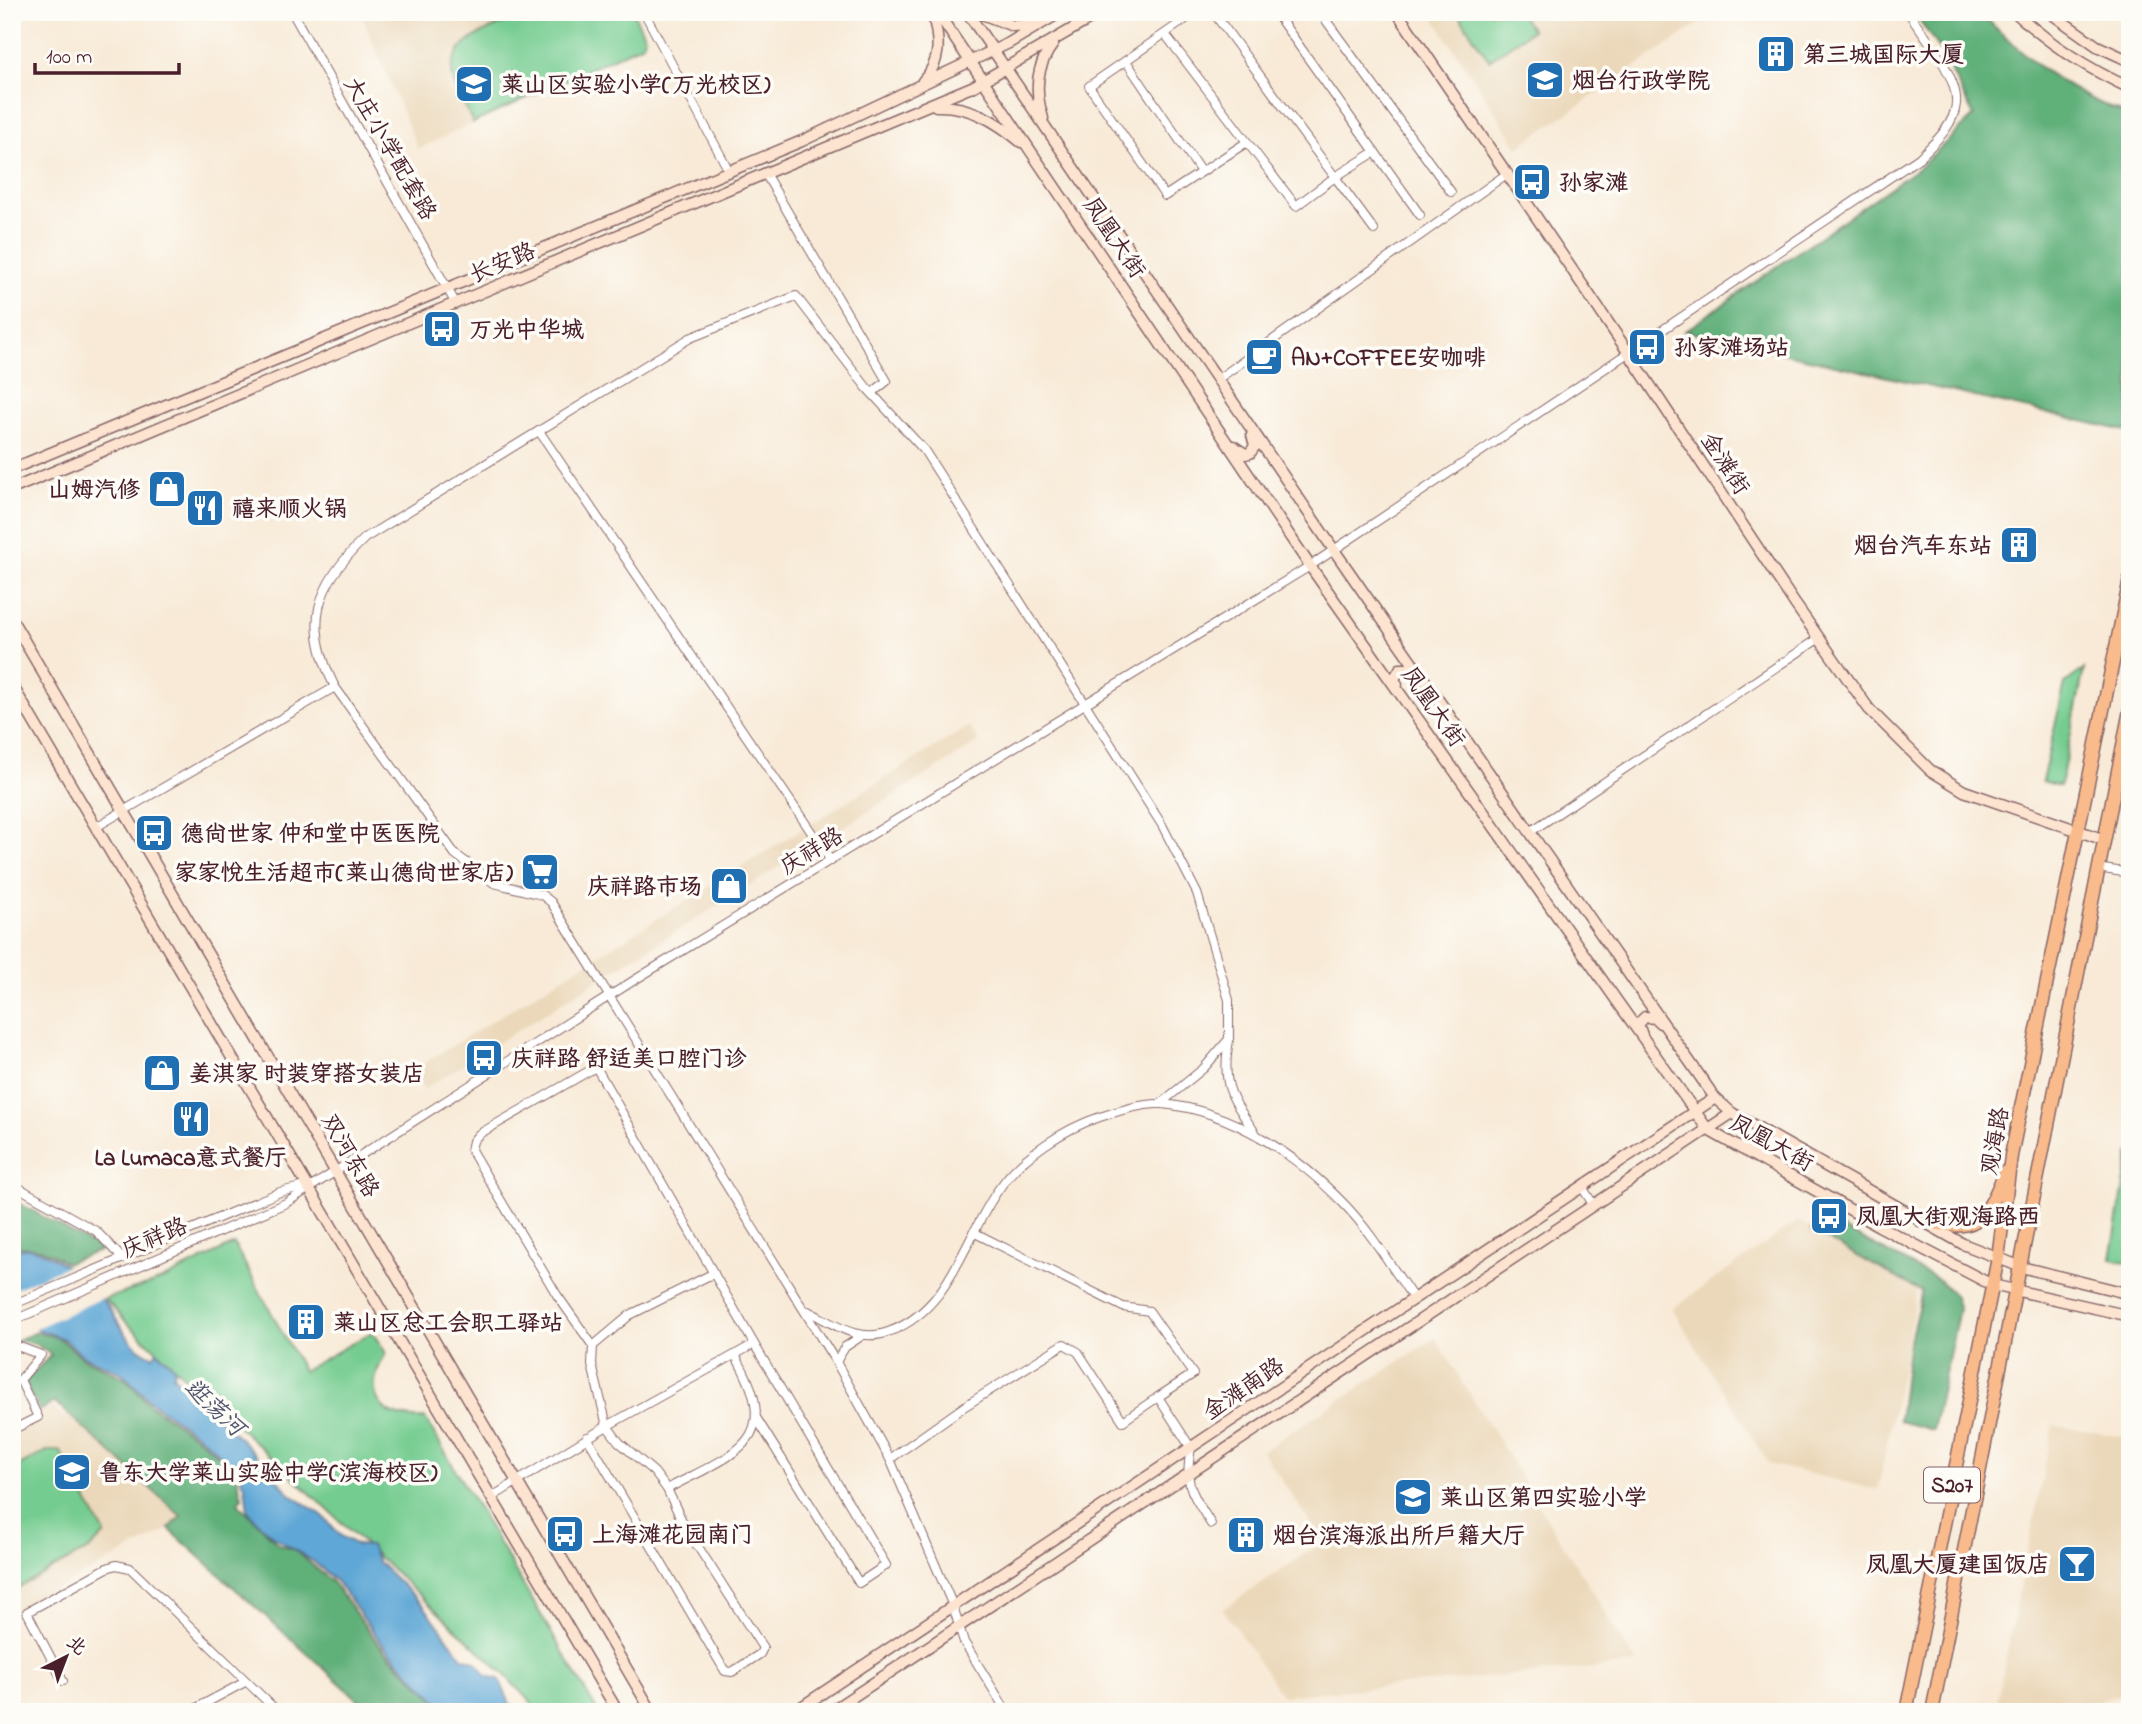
<svg xmlns="http://www.w3.org/2000/svg" width="2142" height="1724" viewBox="0 0 2142 1724" font-family="'Indie Flower','LXGW WenKai TC',sans-serif">
  <rect width="100%" height="100%" fill="#fdfcf7"/>
  <filter id="ink" filterUnits="userSpaceOnUse"><feTurbulence type="fractalNoise" baseFrequency=".0143" numOctaves="2"/><feDisplacementMap in="SourceGraphic" scale="14" xChannelSelector="R" yChannelSelector="G"/><feConvolveMatrix kernelMatrix="1 2 1 2 8 2 1 2 1" color-interpolation-filters="sRGB"/></filter>
  <filter id="wash" filterUnits="userSpaceOnUse"><feTurbulence type="fractalNoise" baseFrequency=".00686" numOctaves="4" result="noise"/><feDisplacementMap in="SourceGraphic" scale="28" xChannelSelector="R" yChannelSelector="G"/><feGaussianBlur stdDeviation="1.57" result="paint"/><feColorMatrix in="noise" values="0 0 0 0 0 0 0 0 0 0 0 0 0 0 0 0 0 1.4 0 .05"/><feComposite in="paint" operator="in"/></filter>
  <g filter="url(#wash)">
    <rect width="100%" height="100%" fill="#f8ead7"/>
    <g fill="#ebd8ba">
      <path d="M360 12H633L645 37 643 44 418 149Z"/>
      <path d="M1430 12H1716L1518 147Z"/>
      <path d="M969 726 979 742 424 1089 413 1070Z"/>
      <path d="M1798 1221 1917 1290 1878 1490 1769 1464 1672 1309Z"/>
      <path d="M1435 1338 1637 1664 1282 1696 1223 1609 1323 1542 1262 1451Z"/>
      <path d="M54 1407 63 1417 68 1414 182 1516 169 1529 12 1613V1428Z"/>
      <path d="M2053 1425 2130 1438V1691L2061 1712H1995Z"/>
    </g>
    <g fill="#75cc90" stroke="#60765e" stroke-width="2">
      <path d="M534 12H633L645 37 643 44 473 123C467 109 457 94 453 79 443 38 507 23 534 12Z"/>
      <path d="M1457 12H1519L1532 30 1489 60Z"/>
      <path d="M2084 669 2060 786 2042 781 2065 683Z"/>
      <path d="M2130 1151V1263L2111 1259Z"/>
      <path d="M234 1244 303 1371 372 1332 386 1353C362 1393 378 1421 425 1418L598 1712H540L499 1669 127 1323 105 1299 162 1280Z"/>
      <path d="M47 1451H60L105 1534 91 1548 12 1591V1470Z"/>
    </g>
    <g fill="#60b07a" stroke="#556852" stroke-width="2">
      <path d="M1914 12H1980C2027 61 2066 92 2130 116V432L1685 331 1921 166 1974 116 1943 55Z"/>
      <path d="M12 1199 102 1250 66 1263C41 1247 39 1247 12 1247Z"/>
      <path d="M1819 1216 1939 1280 1954 1295 1959 1309 1933 1430 1899 1421 1908 1348 1922 1292 1811 1230Z"/>
      <path d="M37 1332 59 1338 83 1358 125 1378 150 1405 202 1441 236 1473 242 1497 238 1503 278 1544 295 1550 333 1583 381 1647 447 1712H372L169 1529 181 1516 55 1402 40 1411 28 1390 26 1380 51 1355 36 1344 17 1340Z"/>
    </g>
    <path fill="#5fa7d6" stroke="#546380" stroke-width="2" d="M25 1248C47 1247 88 1282 102 1299 119 1318 126 1347 153 1356L157 1351 175 1368 173 1376 244 1442 291 1495 322 1515 341 1536 357 1545 371 1546 378 1562 423 1605 462 1657 475 1661 487 1676 499 1679 511 1706 519 1712H452L437 1701 383 1645 336 1581 314 1562 274 1537 258 1523 248 1511 245 1486 238 1472 203 1439 152 1403 122 1373 83 1356 64 1339 39 1330 12 1308V1252Z"/>
    <path fill="#f8ead7" d="M69 1265 105 1297 32 1330 12 1312V1290Z"/>
  </g>
  <g filter="url(#ink)">
    <g fill="none" stroke-linecap="round" stroke-linejoin="round">
      <defs>
        <g id="street">
          <path d="M292 12 456 304"/>
          <path d="M644 12 729 171"/>
          <path d="M1196 12 1089 86 1165 196 1247 142 1296 206 1335 177 1374 230"/>
          <path d="M1213 12 1335 177 1375 152"/>
          <path d="M1275 12 1420 215"/>
          <path d="M1320 12 1451 192"/>
          <path d="M1165 34 1247 142"/>
          <path d="M1126 61 1201 172"/>
          <path d="M766 175 887 381 872 393"/>
          <path d="M1218 379 1508 173"/>
          <path d="M539 431 831 861"/>
          <path d="M335 687C303 624 315 586 365 538L690 338 796 296 867 388 924 450 1162 825 1197 893 1229 1000V1039L1204 1068 1160 1104"/>
          <path d="M96 827 335 687 455 854 494 883 542 895 551 902 836 1362 890 1459 953 1606 964 1642 1007 1712"/>
          <path d="M1530 832 1818 639"/>
          <path d="M2097 868 2130 873"/>
          <path d="M1229 1040C1221 1086 1231 1097 1256 1134"/>
          <path d="M12 1184 96 1231 123 1259"/>
          <path d="M1582 1187 1593 1204"/>
          <path d="M973 1232 1123 1307 1149 1311 1193 1374 1158 1397"/>
          <path d="M12 1305 280 1192 306 1186"/>
          <path d="M808 1311C836 1325 859 1344 891 1331 953 1307 965 1234 1001 1186 1022 1156 1066 1128 1100 1117 1119 1111 1143 1103 1162 1104 1232 1110 1298 1156 1345 1205 1371 1232 1392 1268 1414 1299"/>
          <path d="M12 1321 286 1203 633 981 1310 566 1919 158C1934 143 1954 126 1956 104 1959 77 1923 34 1908 12"/>
          <path d="M12 1344 41 1355 20 1380 38 1417 12 1430"/>
          <path d="M593 1346 630 1315 714 1273"/>
          <path d="M836 1362 845 1347 860 1337"/>
          <path d="M587 1437 725 1671 732 1672 760 1654 763 1648 684 1525 667 1489 654 1472 619 1442 607 1426 592 1365 593 1346 557 1295 471 1150 473 1141 479 1134 596 1067 754 1344 886 1565 859 1583 757 1419"/>
          <path d="M890 1459 965 1406 1064 1344 1078 1352 1123 1421 1158 1397 1191 1448C1184 1486 1191 1491 1211 1524"/>
          <path d="M667 1489C736 1452 786 1443 735 1355"/>
          <path d="M492 1497 607 1426 754 1344"/>
          <path d="M63 1681 27 1612 107 1568 116 1565 130 1568 278 1712"/>
          <path d="M189 1712 245 1682"/>
        </g>
        <g id="secondary">
          <path d="M937 12 1310 566 1708 1130 1879 1226 1992 1285 2130 1316"/>
          <path d="M967 12 1334 550 1715 1098 1732 1113 1963 1244 2021 1267 2130 1294"/>
          <path d="M977 12 1013 26 1036 24"/>
          <path d="M1397 12 1628 352 1795 604 1869 709 1930 770 1964 791 2102 839"/>
          <path d="M2015 12C2050 45 2086 68 2130 88"/>
          <path d="M2049 12 2097 46 2130 61"/>
          <path d="M923 81C943 60 939 37 932 12"/>
          <path d="M936 106C970 105 996 121 1021 142"/>
          <path d="M1043 118C1034 91 1036 66 1053 44"/>
          <path d="M1233 446 1245 454 1250 453 1255 446 1252 435"/>
          <path d="M12 469 802 141 1009 43 1061 12"/>
          <path d="M12 489 974 86 1102 12"/>
          <path d="M12 620 652 1712"/>
          <path d="M12 685 618 1712"/>
          <path d="M1397 685 1394 679 1400 669H1411L1418 675"/>
          <path d="M1642 1035 1638 1024 1645 1017 1655 1018 1660 1023"/>
          <path d="M794 1712 1715 1098"/>
          <path d="M830 1712 1732 1113"/>
        </g>
        <g id="primary">
          <path d="M1920 1220C1977 1234 1984 1223 2005 1172"/>
          <path d="M1906 1712 1998 1258 2011 1156 2130 579"/>
          <path d="M1932 1712 2130 710"/>
        </g>
      </defs>
      <use href="#street" stroke="#876667" stroke-width="10"/>
      <use href="#secondary" stroke="#876667" stroke-width="13"/>
      <use href="#primary" stroke="#876667" stroke-width="15"/>
      <use href="#street" stroke="#fff" stroke-width="8"/>
      <use href="#secondary" stroke="#fde4d1" stroke-width="10"/>
      <use href="#primary" stroke="#fabb8c" stroke-width="12"/>
    </g>
  </g>
  <defs>
    <symbol id="building-square" viewBox="-11 -11 22 22"><rect x="-9" y="-9" width="18" height="18" rx="4" fill="#1f6fb2" stroke="#fdfcf7"/><path d="M-4-6H4V6H1V3H-1V6H-4ZM-2.5-4.3h1.7v1.8h-1.7ZM.8-4.3h1.7v1.8H.8ZM-2.5-1h1.7V.8h-1.7ZM.8-1h1.7V.8H.8Z" fill="#fff"/></symbol>
    <symbol id="university-square" viewBox="-11 -11 22 22"><rect x="-9" y="-9" width="18" height="18" rx="4" fill="#1f6fb2" stroke="#fdfcf7"/><path d="M0-5L7-2L0 1L-7-2ZM-4 1L0 2.5L4 1V4Q0 6-4 4Z" fill="#fff"/></symbol>
    <symbol id="school-square" viewBox="-11 -11 22 22"><rect x="-9" y="-9" width="18" height="18" rx="4" fill="#1f6fb2" stroke="#fdfcf7"/><path d="M0-5L7-2L0 1L-7-2ZM-4 1L0 2.5L4 1V4Q0 6-4 4Z" fill="#fff"/></symbol>
    <symbol id="bus-square" viewBox="-11 -11 22 22"><rect x="-9" y="-9" width="18" height="18" rx="4" fill="#1f6fb2" stroke="#fdfcf7"/><path d="M-5-6H5V4H4V6H2V4H-2V6H-4V4H-5ZM-3.5-4V0h7V-4ZM-3.5 1.2v1.5H-2V1.2ZM2 1.2v1.5H3.5V1.2Z" fill="#fff"/></symbol>
    <symbol id="cafe-square" viewBox="-11 -11 22 22"><rect x="-9" y="-9" width="18" height="18" rx="4" fill="#1f6fb2" stroke="#fdfcf7"/><path d="M-5.5-4.5H6V0H3Q3 3.5 0 3.5H-2.5Q-5.5 3.5-5.5 0ZM3-3.2v2h1.7v-2ZM-6 4.5H4V6H-6Z" fill="#fff"/></symbol>
    <symbol id="shop-square" viewBox="-11 -11 22 22"><rect x="-9" y="-9" width="18" height="18" rx="4" fill="#1f6fb2" stroke="#fdfcf7"/><path d="M-5-2.5h2.3a2.7 3.5 0 0 1 5.4 0H5L5.5 6h-11ZM-1.5-2.5h3a1.5 2.3 0 0 0-3 0Z" fill="#fff"/></symbol>
    <symbol id="restaurant-square" viewBox="-11 -11 22 22"><rect x="-9" y="-9" width="18" height="18" rx="4" fill="#1f6fb2" stroke="#fdfcf7"/><path d="M-5-6h1v4h1v-4h1v4h1v-4h1v5L-1.5 .5V6h-2V.5L-5-1ZM5-6V6H3V1.5H1.5Q1.5-4 5-6Z" fill="#fff"/></symbol>
    <symbol id="supermarket-square" viewBox="-11 -11 22 22"><rect x="-9" y="-9" width="18" height="18" rx="4" fill="#1f6fb2" stroke="#fdfcf7"/><path d="M-6-5.5h2.5l.6 2H6L4.5 2H-2.5L-4.4-4H-6ZM-1.5 3.2a1.3 1.3 0 1 0 .1 0ZM3 3.2a1.3 1.3 0 1 0 .1 0Z" fill="#fff"/></symbol>
    <symbol id="bar-square" viewBox="-11 -11 22 22"><rect x="-9" y="-9" width="18" height="18" rx="4" fill="#1f6fb2" stroke="#fdfcf7"/><path d="M-6-5H6L.8 .8V4.5H3.5V6h-7V4.5H-.8V.8Z" fill="#fff"/></symbol>
  </defs>
  <g fill-rule="evenodd">
    <use href="#building-square" x="1754" y="32" width="44" height="44"/>
    <use href="#university-square" x="1523" y="58" width="44" height="44"/>
    <use href="#school-square" x="452" y="62" width="44" height="44"/>
    <use href="#bus-square" x="1510" y="160" width="44" height="44"/>
    <use href="#bus-square" x="420" y="307" width="44" height="44"/>
    <use href="#bus-square" x="1625" y="325" width="44" height="44"/>
    <use href="#cafe-square" x="1242" y="335" width="44" height="44"/>
    <use href="#shop-square" x="145" y="467" width="44" height="44"/>
    <use href="#restaurant-square" x="183" y="486" width="44" height="44"/>
    <use href="#building-square" x="1997" y="523" width="44" height="44"/>
    <use href="#bus-square" x="132" y="811" width="44" height="44"/>
    <use href="#supermarket-square" x="518" y="850" width="44" height="44"/>
    <use href="#shop-square" x="707" y="864" width="44" height="44"/>
    <use href="#bus-square" x="462" y="1036" width="44" height="44"/>
    <use href="#shop-square" x="140" y="1051" width="44" height="44"/>
    <use href="#restaurant-square" x="169" y="1097" width="44" height="44"/>
    <use href="#bus-square" x="1807" y="1194" width="44" height="44"/>
    <use href="#building-square" x="284" y="1300" width="44" height="44"/>
    <use href="#school-square" x="50" y="1450" width="44" height="44"/>
    <use href="#school-square" x="1391" y="1475" width="44" height="44"/>
    <use href="#bus-square" x="543" y="1512" width="44" height="44"/>
    <use href="#building-square" x="1224" y="1513" width="44" height="44"/>
    <use href="#bar-square" x="2055" y="1542" width="44" height="44"/>
  </g>
  <g text-anchor="middle" stroke-width="7" stroke-linejoin="round" paint-order="stroke">
    <rect fill="#fdfcf7" stroke="#806168" stroke-width="2" x="1924" y="1467.5" width="56" height="35" rx="5"/>
    <g font-size="21" font-weight="bold" fill="#4a1f2b">
      <text x="1952" y="1492">S207</text>
    </g>
    <g font-size="23" font-weight="bold" fill="#4a1f2b" stroke="#fdfcf7" text-anchor="start">
      <text x="1803" y="62">第三城国际大厦</text>
      <text x="1572" y="88">烟台行政学院</text>
      <text x="501" y="92">莱山区实验小学(万光校区)</text>
      <text x="1559" y="190">孙家滩</text>
      <text x="469" y="337">万光中华城</text>
      <text x="1674" y="355">孙家滩场站</text>
      <text x="1291" y="365">AN+COFFEE安咖啡</text>
      <text x="140" y="497" text-anchor="end">山姆汽修</text>
      <text x="232" y="516">禧来顺火锅</text>
      <text x="1992" y="553" text-anchor="end">烟台汽车东站</text>
      <text x="181" y="841">德尚世家 仲和堂中医医院</text>
      <text x="513" y="880" text-anchor="end">家家悦生活超市(莱山德尚世家店)</text>
      <text x="702" y="894" text-anchor="end">庆祥路市场</text>
      <text x="511" y="1066">庆祥路 舒适美口腔门诊</text>
      <text x="189" y="1081">姜淇家 时装穿搭女装店</text>
      <text x="191" y="1165" text-anchor="middle">La Lumaca意式餐厅</text>
      <text x="1856" y="1224">凤凰大街观海路西</text>
      <text x="333" y="1330">莱山区总工会职工驿站</text>
      <text x="99" y="1480">鲁东大学莱山实验中学(滨海校区)</text>
      <text x="1440" y="1505">莱山区第四实验小学</text>
      <text x="592" y="1542">上海滩花园南门</text>
      <text x="1273" y="1543">烟台滨海派出所户籍大厅</text>
      <text x="2050" y="1572" text-anchor="end">凤凰大厦建国饭店</text>
    </g>
    <g font-size="23" fill="#4a1f2b" stroke="#fdfcf7">
      <text transform="translate(391 148) rotate(60)" y="8">大庄小学配套路</text>
      <text transform="translate(1115 237) rotate(56)" y="8">凤凰大街</text>
      <text transform="translate(502 262) rotate(-23)" y="8">长安路</text>
      <text transform="translate(1726 463) rotate(57)" y="8">金滩街</text>
      <text transform="translate(1434 706) rotate(55)" y="8">凤凰大街</text>
      <text transform="translate(811 850) rotate(-31)" y="8">庆祥路</text>
      <text transform="translate(1994 1141) rotate(-80)" y="8">观海路</text>
      <text transform="translate(1772 1142) rotate(29)" y="8">凤凰大街</text>
      <text transform="translate(351 1155) rotate(60)" y="8">双河东路</text>
      <text transform="translate(154 1237) rotate(-23)" y="8">庆祥路</text>
      <text transform="translate(1243 1388) rotate(-34)" y="8">金滩南路</text>
    </g>
    <g font-size="24" font-style="italic" fill="#52556f" stroke="#fdfcf7">
      <text transform="translate(215 1407) rotate(43)" y="8">逛荡河</text>
    </g>
  </g>
  <rect width="2142" height="1724" fill="none" stroke="#fdfcf7" stroke-width="42"/>
  <g transform="translate(66 1657) rotate(42)" stroke="#fdfcf7" stroke-width="5" paint-order="stroke">
  <path d="M0-5L12 26L0 18L-12 26Z" fill="#4a1f2b"/>
  <text y="-10" font-size="19" font-weight="bold" text-anchor="middle" fill="#4a1f2b">北</text>
  </g>
  <path d="M35 63v10h144v-10" fill="none" stroke="#4a1f2b" stroke-width="3.5"/>
  <text x="46" y="63" font-size="21" fill="#4a1f2b" stroke="#fdfcf7" stroke-width="5" paint-order="stroke">100 m</text>
</svg>
